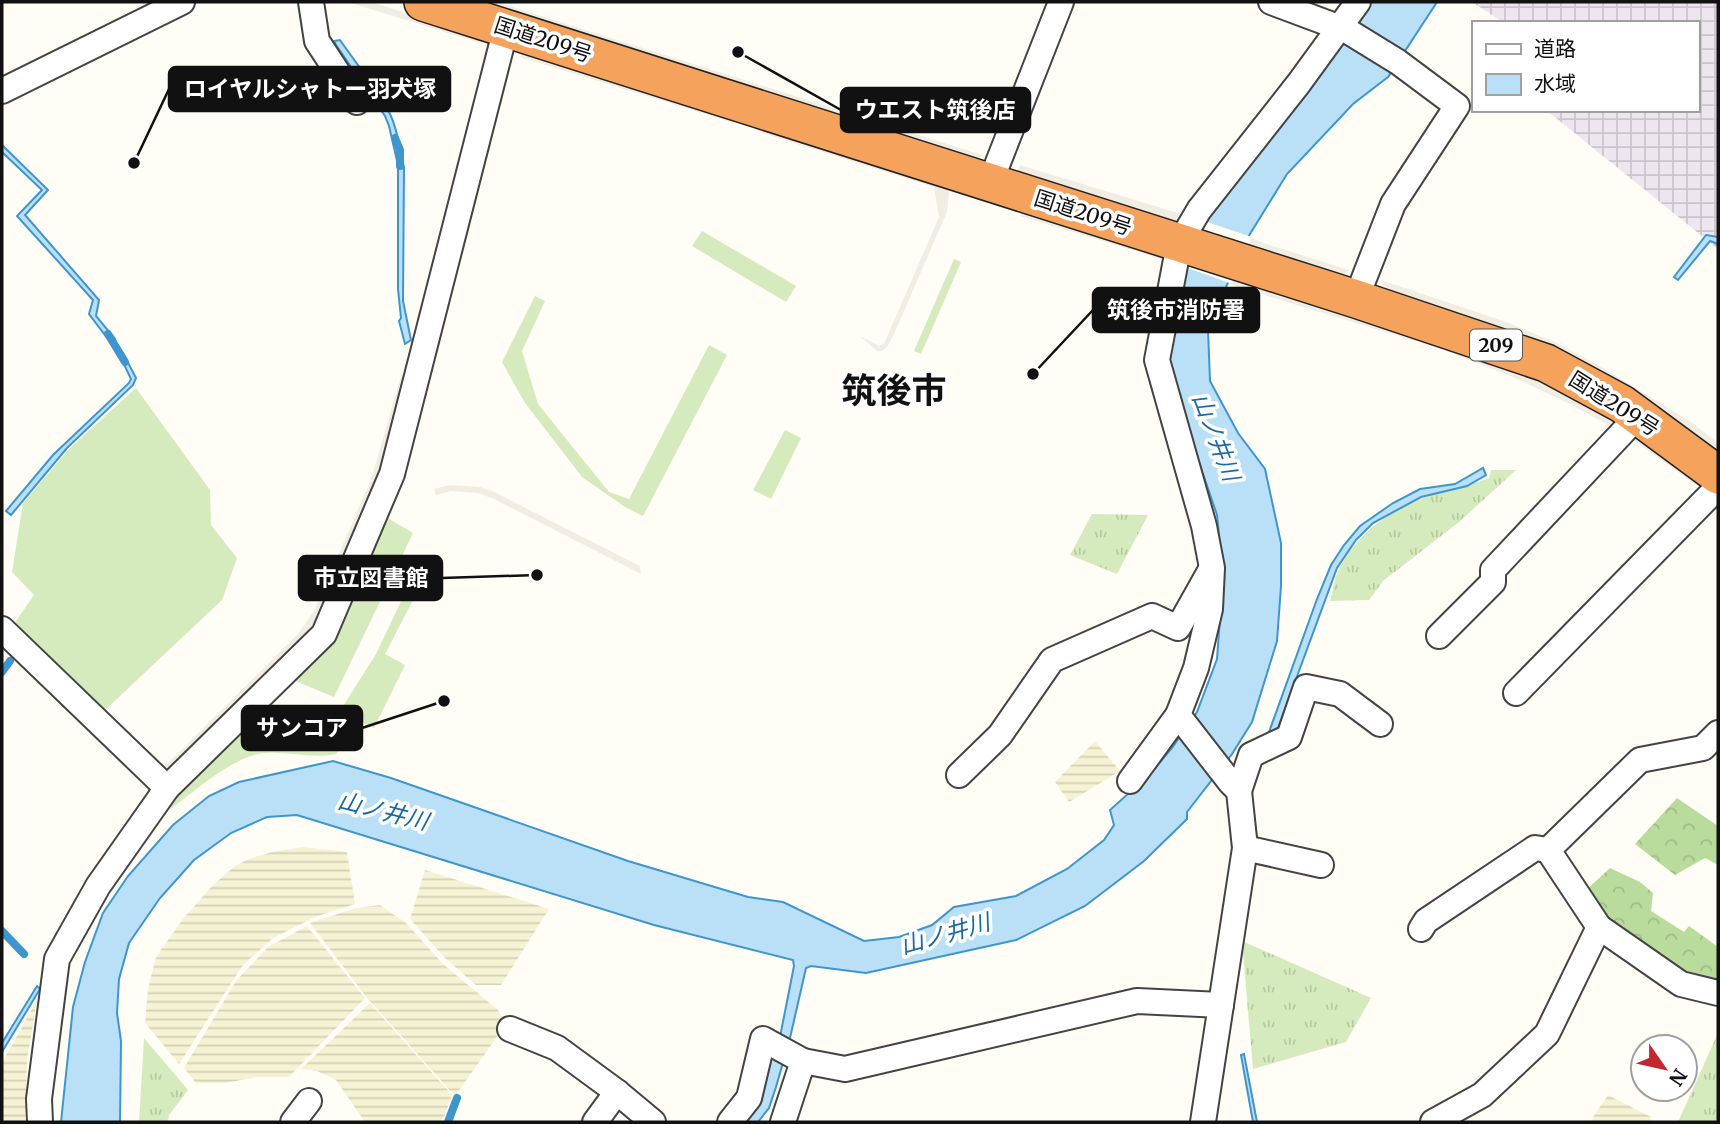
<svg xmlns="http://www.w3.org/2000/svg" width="1720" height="1124" viewBox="0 0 1720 1124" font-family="Merriweather,'Noto Sans JP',serif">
  <defs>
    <pattern id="industrial-grid" width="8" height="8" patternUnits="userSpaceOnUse" patternTransform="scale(1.75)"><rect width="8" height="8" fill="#eee6ef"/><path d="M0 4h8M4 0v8" fill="none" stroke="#cbc4cc"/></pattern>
    <pattern id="farmland-rules" width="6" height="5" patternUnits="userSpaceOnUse" patternTransform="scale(1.75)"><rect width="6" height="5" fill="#f6f3d4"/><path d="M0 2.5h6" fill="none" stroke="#d2cfb5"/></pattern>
    <pattern id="grass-tufts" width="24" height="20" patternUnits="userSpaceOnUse" patternTransform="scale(1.75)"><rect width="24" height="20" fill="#d5ebbd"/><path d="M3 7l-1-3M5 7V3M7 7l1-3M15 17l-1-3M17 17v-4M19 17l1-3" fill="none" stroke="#b6c8a1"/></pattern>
    <pattern id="forest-crowns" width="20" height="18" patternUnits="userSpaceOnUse" patternTransform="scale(1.75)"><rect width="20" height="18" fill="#b9dc9c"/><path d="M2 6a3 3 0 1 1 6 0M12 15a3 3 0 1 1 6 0" fill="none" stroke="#9ebc85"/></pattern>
  </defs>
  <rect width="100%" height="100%" fill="#fffdf5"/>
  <path fill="url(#industrial-grid)" d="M1472 2H1718V249L1546 110H1697V23H1504Z"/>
  <g fill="url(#farmland-rules)">
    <path d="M1095 741 1120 771 1069 802 1055 782Z"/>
    <path d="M302 847 347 852 355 904 315 917 273 938 243 965 179 1064 145 1023 148 989 156 957 183 919 213 885 235 866 251 858 272 852Z"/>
    <path d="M425 870 549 909 501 985H476L445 958 410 919Z"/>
    <path d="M380 905 406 923 443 964 498 1010 506 1024 455 1096 368 999 310 923 356 908Z"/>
    <path d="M307 926 365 998 289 1077H258L225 1083H196L184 1068 236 981 268 947Z"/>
    <path d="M37 1000 27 1060 25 1122H2V1063Z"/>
    <path d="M370 1003 452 1095 442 1122H365L336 1080 317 1071 301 1069Z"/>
    <path d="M1608 1095 1651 1117 1650 1122H1590Z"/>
  </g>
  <g fill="url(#grass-tufts)">
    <path d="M1491 470H1516L1459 522 1383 581 1369 600 1330 601C1333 591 1334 579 1339 570 1354 536 1387 513 1420 499 1442 490 1466 487 1489 478Z"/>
    <path d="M1092 514 1148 515 1117 574 1070 555Z"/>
    <path d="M1242 941 1371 998 1346 1042 1253 1069Z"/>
    <path d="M1718 1033V1122H1678Z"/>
    <path d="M144 1038 188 1090 169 1115 168 1122H139Z"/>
  </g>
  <g fill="url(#forest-crowns)">
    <path d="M1677 798 1718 826V865L1705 858 1675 875 1635 844Z"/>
    <path d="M1610 868 1640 882 1653 893 1651 911 1684 932 1689 926 1718 947V987L1687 981 1600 924 1582 894Z"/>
  </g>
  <g fill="#d5ebbd">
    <path d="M702 231 796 286 786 302 692 246Z"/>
    <path d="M954 259 961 262 921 354 914 351Z"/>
    <path d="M535 296 545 301 522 351 538 404 609 492 629 499 709 345 727 355 643 516 625 507 582 477 525 403 502 362Z"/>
    <path d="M136 388 210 490 211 525 237 558 222 600 103 712 14 624 34 595 12 572 23 503 70 448Z"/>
    <path d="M785 430 801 438 771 499 753 490Z"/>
    <path d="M386 517 413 533 334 697 293 680Z"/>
    <path d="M404 595 413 600 385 654 405 665 374 728 340 711 376 654Z"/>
    <path d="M265 707 319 718 349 736 336 754C313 759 289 751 265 753 235 755 196 790 172 808L167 805Z"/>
  </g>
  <g fill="#f1ede2">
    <path d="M348 2H371L480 36 483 44Z"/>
    <path d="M472 2H497L982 155 978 160Z"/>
    <path d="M523 50 736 118 734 123 520 57Z"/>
    <path d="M760 125 944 183 949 192 947 212 894 334 887 347 882 351H877L860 336 879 346 884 344 939 217 934 187 759 132 756 129Z"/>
    <path d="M1020 165 1201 220 1267 244 1349 270 1342 276 1022 176 1017 172Z"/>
    <path d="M1025 209 1168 253V261L1020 216Z"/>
    <path d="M1187 262 1545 381 1627 427 1718 492V501L1628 436 1570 404 1513 377 1441 349 1235 286 1185 267Z"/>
    <path d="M1381 280 1506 322 1557 343 1600 366 1691 422 1718 443V453L1387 292Z"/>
    <path d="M401 376 406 378 389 449 322 611 298 644 169 770 164 767 160 764 168 763 298 634 314 611 371 480Z"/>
    <path d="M450 485 480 487 492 491 640 566 641 574 494 499 478 493 451 491 436 495 434 489Z"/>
  </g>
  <g fill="#b9e0f7" stroke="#3f96cf" stroke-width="2">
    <path d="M1366 2H1437L1388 77 1353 104 1287 174 1245 242 1208 330 1210 381 1238 433 1265 469 1281 543V586L1277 641 1252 722 1232 754 1187 812V819L1144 861 1085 906 1016 940 866 973 811 966 806 968 790 1038 776 1087 769 1108 758 1122H746L761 1103 771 1059 780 1037 794 966 793 960 654 925 297 815 267 817 231 833 194 860 160 898 129 943 119 979 117 1013 121 1041 120 1122H61L73 1007 85 962 103 913 128 876 173 825 209 796 239 782 333 761 391 778 628 861 748 897 783 902 864 941 899 937 932 925 954 907 1016 896 1067 869 1104 840 1114 825 1110 810 1150 774 1172 748 1197 712 1217 659 1223 577 1217 515 1169 374 1173 317 1187 265 1203 222Z"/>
    <path d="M340 40C355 62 379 91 390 114 398 130 400 151 404 167L403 301 411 340 405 344 399 321 401 318 398 289V165L389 126 385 116 336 45 334 41Z"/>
    <path d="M2 145 48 190 25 215 99 300 96 316 115 339 111 343 89 314 93 300 17 216 42 190 2 152Z"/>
    <path d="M1706 235 1718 237V244L1710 241 1678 280 1674 277Z"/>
    <path d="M123 353 136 378 133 385 67 448 11 515 6 511 53 455 129 383 131 379 119 354Z"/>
    <path d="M1483 468 1486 475 1467 486 1421 497 1373 523 1356 540 1337 568 1275 736 1269 732 1317 599 1331 565 1344 545 1360 526 1393 503 1420 489 1455 484Z"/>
    <path d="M37 986 40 989 2 1052V1043Z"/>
    <path d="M1244 1054 1257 1122H1253L1241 1055Z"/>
  </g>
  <path fill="#fffdf5" d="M1201 220 1252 237 1232 284 1185 267Z"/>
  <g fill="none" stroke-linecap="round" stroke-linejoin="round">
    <g stroke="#3f96cf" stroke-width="8">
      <path d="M395 138 400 150V166"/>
      <path d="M108 334 125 362"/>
      <path d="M2 672 10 661"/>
      <path d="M2 931 24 954"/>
      <path d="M448 1122 457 1098"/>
    </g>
    <defs>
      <g id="minor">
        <path d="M311 2 317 41 357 102"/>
        <path d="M1271 2 1346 30 1398 62 1457 106 1393 204 1356 299"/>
        <path d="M2 91 182 2"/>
        <path d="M990 183 1061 2"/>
        <path d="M2 629 167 788"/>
        <path d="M1439 636 1493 582V570L1638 416"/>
        <path d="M1516 693 1718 487"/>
        <path d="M1178 715 1230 782 1239 791 1245 848 1203 1122"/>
        <path d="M959 775 1000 735 1052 660 1152 616 1178 628 1210 571"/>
        <path d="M1130 781 1178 715 1196 668 1210 609 1212 568 1204 526 1157 360 1179 244 1199 210 1299 83 1358 2"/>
        <path d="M1239 791 1251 755 1289 737 1306 687 1340 694 1380 724"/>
        <path d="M1245 848 1321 865"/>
        <path d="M1599 927 1681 984 1718 993"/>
        <path d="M1421 929 1426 921 1535 848 1548 850"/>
        <path d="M510 1029 557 1048 617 1092 653 1122"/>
        <path d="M40 1122 39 1099 57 959 98 886 167 788 324 634 392 474 506 28"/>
        <path d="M293 1122 309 1101"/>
        <path d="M595 1122 617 1092"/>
        <path d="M730 1122 749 1098 763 1039 803 1061"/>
        <path d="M783 1122 803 1061 845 1069 1137 1001 1221 1005"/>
        <path d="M1433 1122 1482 1095 1547 1034 1599 927 1548 850 1640 760 1703 748 1718 733"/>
      </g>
      <path id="highway" d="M423 2 1356 299 1546 363 1622 404 1718 475"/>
    </defs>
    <use href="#minor" stroke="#444" stroke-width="28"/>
    <use href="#highway" stroke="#222" stroke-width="40"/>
    <use href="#minor" stroke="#fff" stroke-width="24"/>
    <use href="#highway" stroke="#f5a25d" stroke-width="37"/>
  </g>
  <g text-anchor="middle" stroke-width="7" stroke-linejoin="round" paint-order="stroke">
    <rect fill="#fff" stroke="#585858" stroke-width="2" x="1470" y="329.5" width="52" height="31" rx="5"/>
    <g font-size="19" font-weight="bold" fill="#111">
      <text x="1496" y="352">209</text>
    </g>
    <g font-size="21" fill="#111" stroke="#fff">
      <text transform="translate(543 40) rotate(18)" y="7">国道209号</text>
      <text transform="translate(1083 213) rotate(18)" y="7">国道209号</text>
      <text transform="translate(1614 404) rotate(32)" y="7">国道209号</text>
    </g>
    <g font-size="23" font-style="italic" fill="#1768a6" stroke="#fff">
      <text transform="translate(1216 437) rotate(69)" y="8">山ノ井川</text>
      <text transform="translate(383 811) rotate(14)" y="8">山ノ井川</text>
      <text transform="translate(945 934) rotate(-16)" y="8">山ノ井川</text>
    </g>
    <g font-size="35" font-weight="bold" fill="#111" stroke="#fff">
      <text x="894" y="403">筑後市</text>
    </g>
  </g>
  <path fill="none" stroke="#111" stroke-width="2.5" d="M134 163L169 89M738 52L841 110M1033 374L1093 310M537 575L442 578M444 701L362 728"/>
  <g fill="#111" stroke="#fff" stroke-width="2.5">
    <circle cx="134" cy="163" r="7"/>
    <circle cx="738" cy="52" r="7"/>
    <circle cx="1033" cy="374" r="7"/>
    <circle cx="537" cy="575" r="7"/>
    <circle cx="444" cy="701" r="7"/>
  </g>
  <g fill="#111" stroke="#111" stroke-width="2.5">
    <rect x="169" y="67" width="281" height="44" rx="7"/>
    <rect x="841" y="88" width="189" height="44" rx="7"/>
    <rect x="1093" y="288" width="166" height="44" rx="7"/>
    <rect x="299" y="556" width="143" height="44" rx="7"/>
    <rect x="242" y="706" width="120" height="44" rx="7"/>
  </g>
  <g font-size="23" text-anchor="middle" font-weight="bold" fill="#fff">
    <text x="310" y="97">ロイヤルシャトー羽犬塚</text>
    <text x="935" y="118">ウエスト筑後店</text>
    <text x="1176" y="318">筑後市消防署</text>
    <text x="371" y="586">市立図書館</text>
    <text x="302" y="736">サンコア</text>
  </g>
  <rect width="1720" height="1124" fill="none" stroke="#111111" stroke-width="7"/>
  <rect x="1472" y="21" width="228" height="91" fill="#ffffff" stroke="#a0a0a0" stroke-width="2"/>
  <rect x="1486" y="44" width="35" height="10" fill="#ffffff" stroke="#a0a0a0" stroke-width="2"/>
  <text x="1534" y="56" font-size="21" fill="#111111">道路</text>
  <rect x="1486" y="74" width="35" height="21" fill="#b9e0f7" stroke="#a0a0a0" stroke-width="2"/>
  <text x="1534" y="91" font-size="21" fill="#111111">水域</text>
  <g transform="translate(1664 1068) rotate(124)"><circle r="33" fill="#ffffff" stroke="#a0a0a0" stroke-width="2"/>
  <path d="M0-5L12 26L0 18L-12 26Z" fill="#c4262e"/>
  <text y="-10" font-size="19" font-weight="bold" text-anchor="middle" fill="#111111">N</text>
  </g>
</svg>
